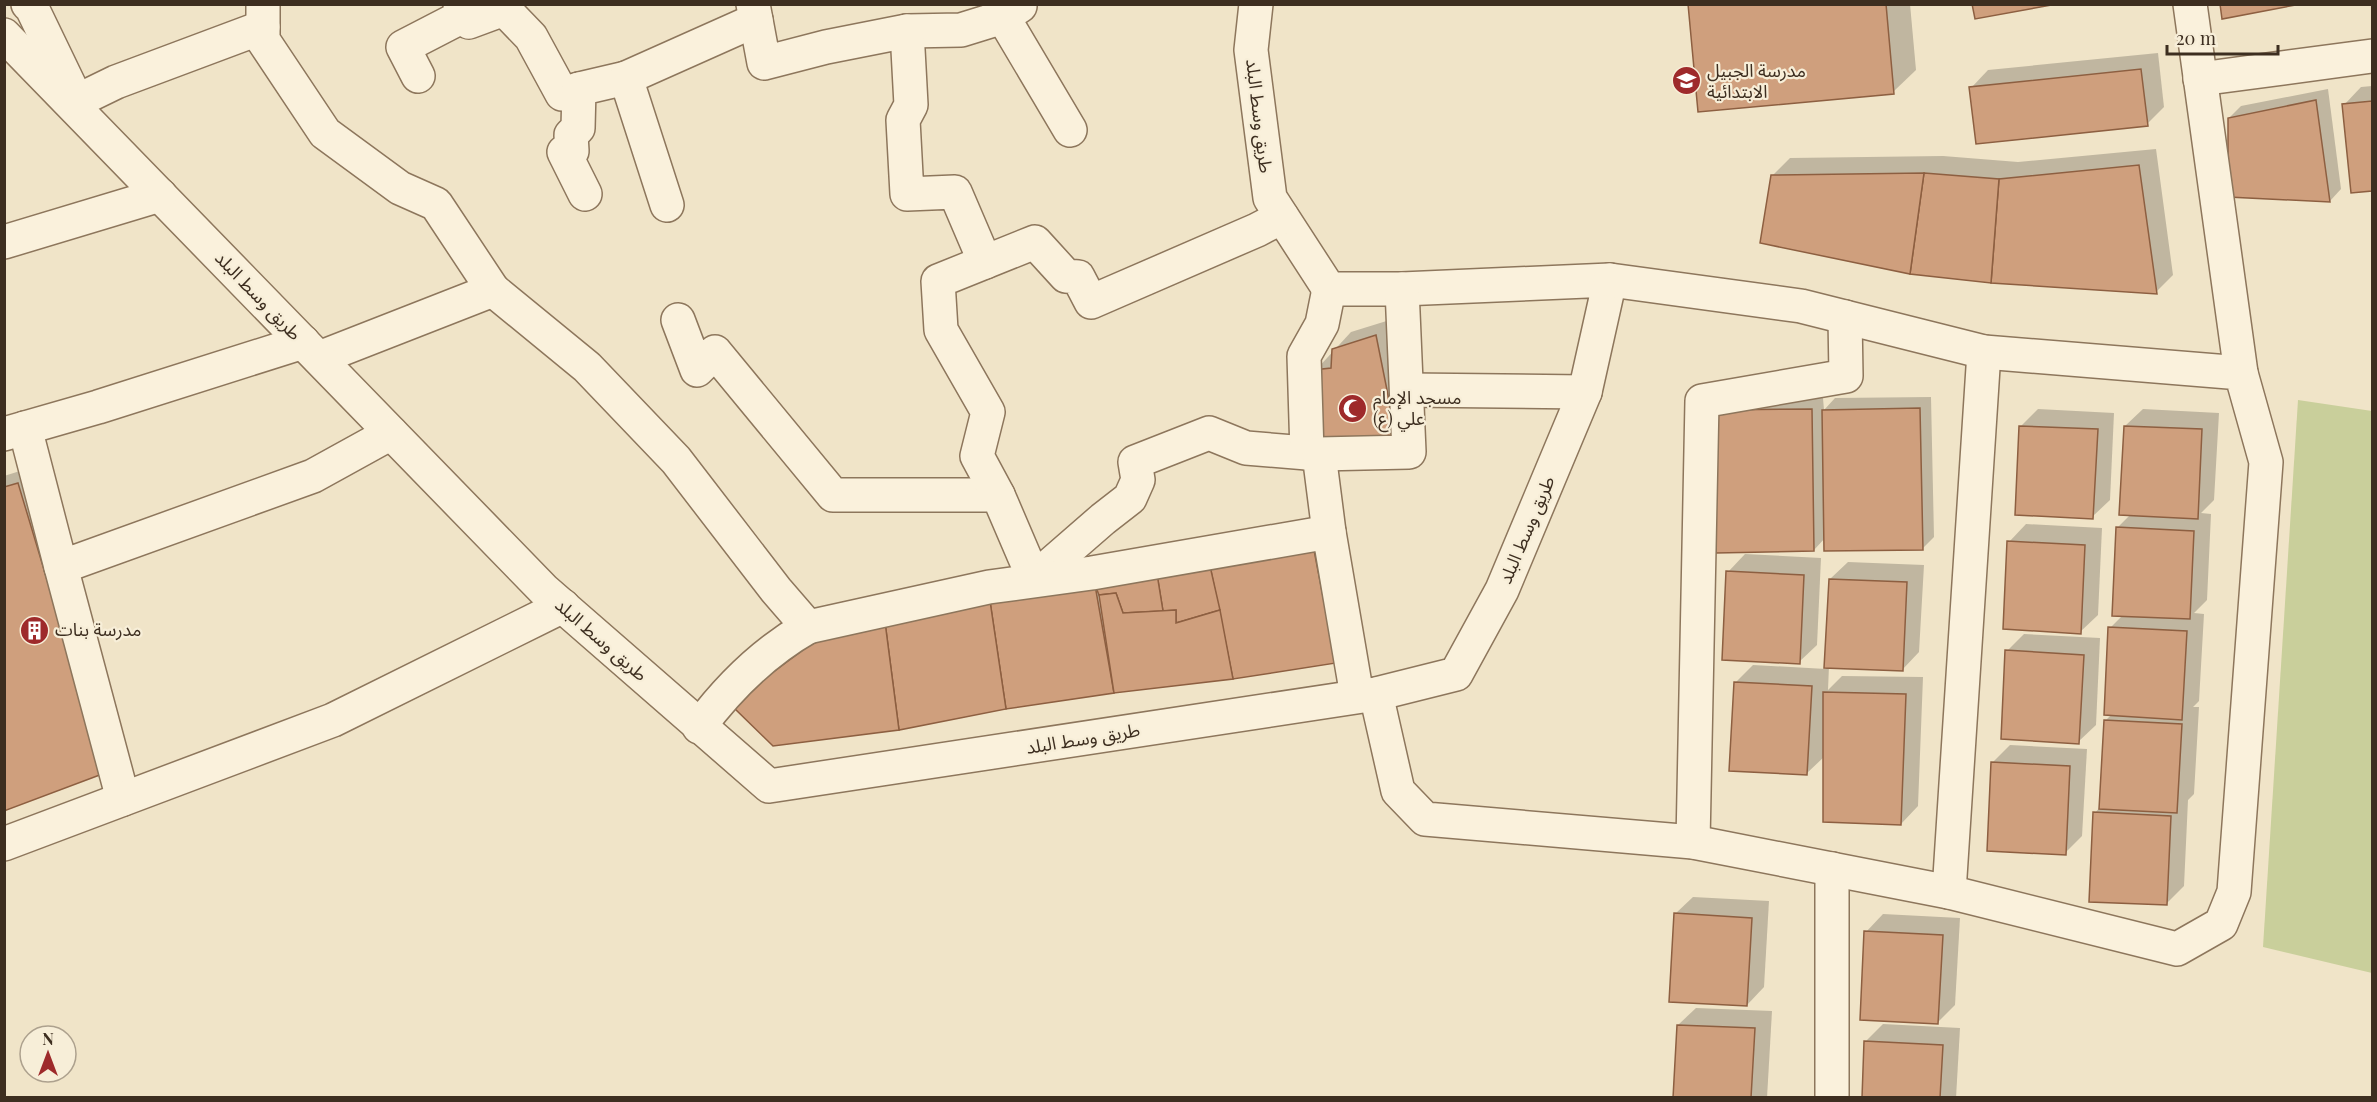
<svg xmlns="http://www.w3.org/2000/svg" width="2377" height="1102" viewBox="0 0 2377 1102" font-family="'Playfair Display','Noto Sans Arabic',serif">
  <rect width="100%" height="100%" fill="#f0e4c8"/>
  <path fill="#c9cf9b" d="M2298 400 2372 411V973L2263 947Z"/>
  <g fill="#0003">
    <path d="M1689 4H1910L1916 70 1893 92Z"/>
    <path d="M2158 53 2164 107 2147 124 1971 88 1988 70Z"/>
    <path d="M2372 86V190L2352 191 2344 105 2361 87Z"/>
    <path d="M2328 89 2341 189 2330 201 2229 118 2241 106Z"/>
    <path d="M2156 149 2173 275 2156 292 1772 176 1790 158 1943 156 2018 162Z"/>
    <path d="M1393 319 1415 426 1315 371 1351 332Z"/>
    <path d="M1931 397 1934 537 1922 549 1825 538 1814 550 1727 399 1823 398 1824 410 1835 398Z"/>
    <path d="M2038 409 2114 413 2110 500 2092 517 2021 426Z"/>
    <path d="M2143 409 2219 413 2214 500 2201 513 2211 514 2207 600 2194 613 2204 614 2199 701 2193 707H2199L2194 794 2188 800 2184 886 2166 904 2095 813 2100 807 2105 721 2112 714 2110 628 2123 615 2118 527 2131 514 2125 426Z"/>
    <path d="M36 466 122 755 4 809V476Z"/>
    <path d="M2026 524 2102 528 2098 615 2080 632 2009 542Z"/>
    <path d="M1324 534 1335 662 1006 707 744 693 836 624Z"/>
    <path d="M1745 554 1821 558 1817 645 1799 662 1728 572Z"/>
    <path d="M1848 562 1924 565 1919 652 1902 670 1829 666 1828 690 1842 676 1923 677 1918 806 1901 824 1825 756 1806 774 1735 683 1753 665 1826 669 1830 579Z"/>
    <path d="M2024 634 2100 638 2096 725 2078 742 2007 651Z"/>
    <path d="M2010 745 2087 749 2082 836 2065 853 1993 762Z"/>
    <path d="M1693 897 1769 901 1764 987 1747 1005 1675 914Z"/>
    <path d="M1883 914 1960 918 1955 1005 1937 1023 1866 932Z"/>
    <path d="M1696 1008 1772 1011 1767 1098H1675L1678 1025Z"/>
    <path d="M1883 1024 1960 1028 1956 1098H1863L1866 1041Z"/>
  </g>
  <g fill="#cf9f7d" stroke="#8d5f41" stroke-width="1.5">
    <path d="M1688 4H1886L1894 94 1698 112Z"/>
    <path d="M1972 4H2057L1975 19Z"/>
    <path d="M2220 4H2301L2222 19Z"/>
    <path d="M2141 69 2148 126 1976 144 1969 87Z"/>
    <path d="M2316 100 2330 202 2228 197V118Z"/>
    <path d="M2372 101V191L2351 193 2342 104Z"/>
    <path d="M2139 165 2157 294 1991 283 1999 179Z"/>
    <path d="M1924 173 1999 179 1991 283 1910 274Z"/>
    <path d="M1924 173 1910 274 1760 243 1771 175Z"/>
    <path d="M1376 335 1398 445 1315 447 1313 370 1331 368 1332 349Z"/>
    <path d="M1920 408 1923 550 1824 551 1822 410Z"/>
    <path d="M1812 409 1814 551 1716 553 1714 410Z"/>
    <path d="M2019 426 2098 429 2093 519 2015 515Z"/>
    <path d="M2124 426 2202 429 2198 519 2119 515Z"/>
    <path d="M18 483 105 773 4 811V487Z"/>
    <path d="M2116 527 2194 531 2190 619 2112 616Z"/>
    <path d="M2007 541 2085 545 2081 634 2003 629Z"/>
    <path d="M1313 545 1336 663 1233 679 1210 566Z"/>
    <path d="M1210 566 1220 610 1176 623V610L1163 611 1157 574Z"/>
    <path d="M1726 571 1804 575 1800 664 1722 660Z"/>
    <path d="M1157 574 1163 611 1123 613 1116 593 1099 595 1095 585Z"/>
    <path d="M1829 579 1907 582 1903 671 1824 668Z"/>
    <path d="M1095 585 1114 693 1006 709 990 601Z"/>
    <path d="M1116 593 1123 613 1176 610V623L1220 610 1233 679 1114 693 1099 595Z"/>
    <path d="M990 601 1006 709 899 730 885 622Z"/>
    <path d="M885 622 899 730 773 746 730 704 823 635Z"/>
    <path d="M2108 627 2187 631 2182 720 2104 715Z"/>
    <path d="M2005 650 2084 655 2079 744 2001 739Z"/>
    <path d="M1734 682 1812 686 1807 775 1729 771Z"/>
    <path d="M1823 692 1906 694 1901 825 1823 822Z"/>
    <path d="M2104 720 2182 724 2177 813 2099 809Z"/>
    <path d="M1991 762 2070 766 2066 855 1987 851Z"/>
    <path d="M2093 812 2171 816 2167 905 2089 902Z"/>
    <path d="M1674 913 1752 918 1747 1006 1669 1002Z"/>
    <path d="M1864 931 1943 935 1938 1024 1860 1020Z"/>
    <path d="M1677 1025 1755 1028 1751 1098H1673Z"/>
    <path d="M1864 1041 1943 1045 1940 1098H1862Z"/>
  </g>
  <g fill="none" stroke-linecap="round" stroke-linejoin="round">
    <defs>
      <g id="minor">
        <path d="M28 4 32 8 72 91"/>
        <path d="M263 4V40L325 133 400 188 436 204 493 290 319 358"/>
        <path d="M460 4 463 16 469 22 504 9 531 37 562 94 579 89"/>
        <path d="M753 4 764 63 826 47 907 31 961 30 1003 17"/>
        <path d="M2190 4 2241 373"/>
        <path d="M1020 6 1003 17 1070 130"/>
        <path d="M907 31 911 105 903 120 907 194 955 192 985 262"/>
        <path d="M4 35 544 590 769 786 1376 694 1456 674 1502 590 1585 392 1610 280 1402 289H1329L1270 198 1251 50 1256 4"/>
        <path d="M418 76 403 47 463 16"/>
        <path d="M2200 79 2372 56"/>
        <path d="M77 101 116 82 263 27"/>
        <path d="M585 194 564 152 572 151 571 135 578 128 579 89 626 78"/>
        <path d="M667 205 626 78 756 20"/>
        <path d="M4 242 160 195"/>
        <path d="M493 290 587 367 676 460 776 590 808 627C766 651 728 688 699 727"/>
        <path d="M678 320 697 370 715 352 833 495H998L1034 579 1103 519 1130 498 1138 480 1135 462 1209 433 1246 448 1319 454 1329 532"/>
        <path d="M1408 390 1585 392"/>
        <path d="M25 428 61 567 313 476 391 433"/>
        <path d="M4 434 98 407 303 342"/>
        <path d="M1307 453 1304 356 1322 324 1329 289"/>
        <path d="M1319 454 1409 452 1402 289"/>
        <path d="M998 495 977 456 988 412 941 330 938 281 1035 242 1066 276 1078 277 1091 302 1257 230 1282 217"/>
        <path d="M61 567 123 799"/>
        <path d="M808 627 989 587 1092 573 1329 532 1357 696"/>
        <path d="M1376 694 1398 791 1425 819 1693 842 1949 892 2177 949 2221 924 2234 892 2266 462 2241 373 1984 352 1801 306 1610 280"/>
        <path d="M1693 842 1702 401 1846 376 1845 317"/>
        <path d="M4 844 333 720 563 606"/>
        <path d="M1832 869V1098"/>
        <path d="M1949 892 1984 352"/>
      </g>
    </defs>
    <use href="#minor" stroke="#8d765c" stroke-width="36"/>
    <use href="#minor" stroke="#faf1dc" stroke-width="33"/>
  </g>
  <defs>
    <symbol id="school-disc" viewBox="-11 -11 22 22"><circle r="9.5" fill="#9e2a2b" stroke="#f7eed8"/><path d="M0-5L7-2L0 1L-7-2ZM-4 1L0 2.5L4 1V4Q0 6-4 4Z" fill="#fff"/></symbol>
    <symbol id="mosque-disc" viewBox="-11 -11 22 22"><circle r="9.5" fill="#9e2a2b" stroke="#f7eed8"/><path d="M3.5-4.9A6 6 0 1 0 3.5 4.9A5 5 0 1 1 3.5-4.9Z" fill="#fff"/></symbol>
    <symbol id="building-disc" viewBox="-11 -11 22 22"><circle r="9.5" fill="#9e2a2b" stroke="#f7eed8"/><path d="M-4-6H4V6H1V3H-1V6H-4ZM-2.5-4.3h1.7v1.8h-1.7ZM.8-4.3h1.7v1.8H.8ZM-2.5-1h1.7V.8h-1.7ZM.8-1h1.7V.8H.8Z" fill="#fff"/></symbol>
  </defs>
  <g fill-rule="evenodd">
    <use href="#school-disc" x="1670" y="64" width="33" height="33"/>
    <use href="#mosque-disc" x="1336" y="392" width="33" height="33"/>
    <use href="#building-disc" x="18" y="614" width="33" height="33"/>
  </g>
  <g text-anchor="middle" stroke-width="4.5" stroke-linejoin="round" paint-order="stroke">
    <g font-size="18" fill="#3d2e20" stroke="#f7eed8" text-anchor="start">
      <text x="1707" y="77">مدرسة الجبيل<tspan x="1707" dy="21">الابتدائية</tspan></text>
      <text x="1373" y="404">مسجد الإمام<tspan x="1373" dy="21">علي (ع)</tspan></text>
      <text x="55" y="636">مدرسة بنات</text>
    </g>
    <g font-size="18" fill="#3d2e20" stroke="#f7eed8">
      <text transform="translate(1259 116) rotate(83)" y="6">طريق وسط البلد</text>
      <text transform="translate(258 296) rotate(46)" y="6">طريق وسط البلد</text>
      <text transform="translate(1527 530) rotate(-67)" y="6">طريق وسط البلد</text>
      <text transform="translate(601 640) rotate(41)" y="6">طريق وسط البلد</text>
      <text transform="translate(1083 739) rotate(-9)" y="6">طريق وسط البلد</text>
    </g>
  </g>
  <rect width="2377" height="1102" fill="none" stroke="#3d2e20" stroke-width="12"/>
  <g transform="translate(48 1054)"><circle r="28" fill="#f7eed8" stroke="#ada18e" stroke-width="1.5"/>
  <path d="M0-4.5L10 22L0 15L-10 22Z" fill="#9e2a2b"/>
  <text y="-9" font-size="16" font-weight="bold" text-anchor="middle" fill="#3d2e20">N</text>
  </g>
  <path d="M2167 45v9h111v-9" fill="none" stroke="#3d2e20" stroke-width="3"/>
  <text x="2176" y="45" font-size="18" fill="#3d2e20" stroke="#f7eed8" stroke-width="4.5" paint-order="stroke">20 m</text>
</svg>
